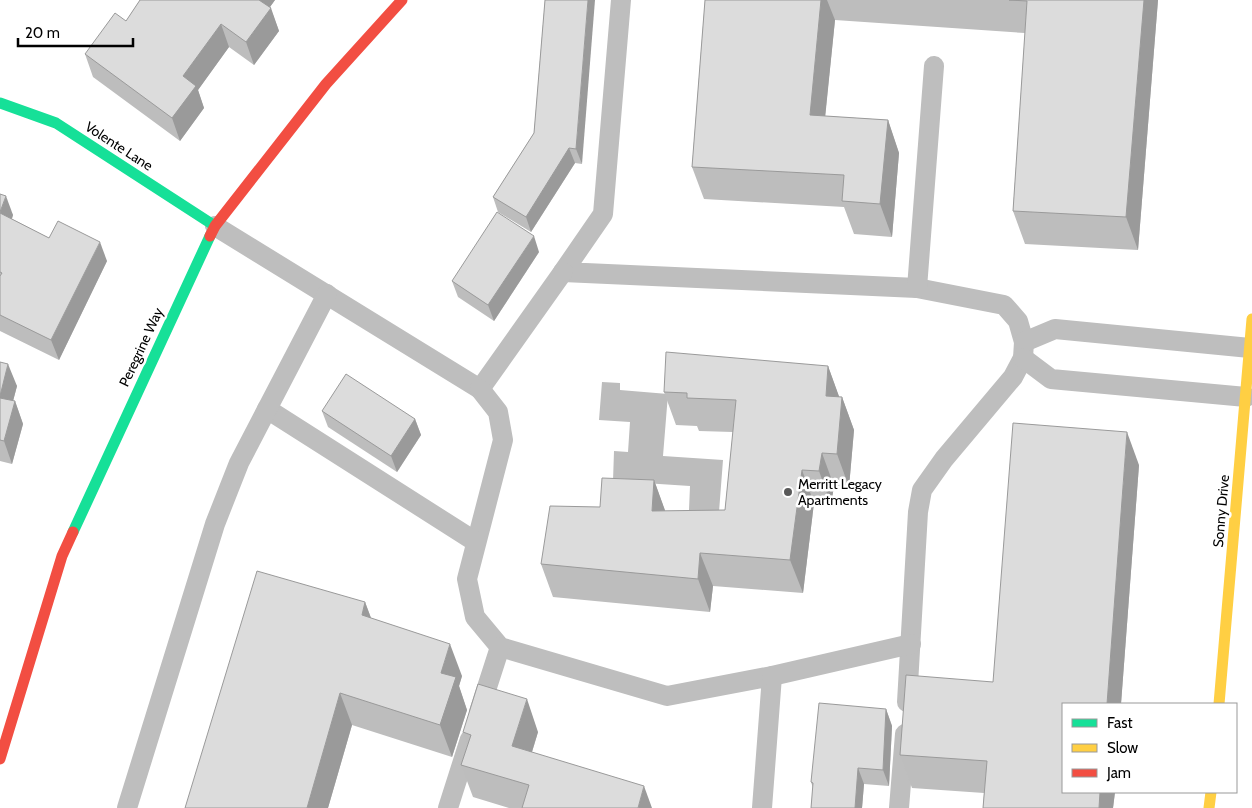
<svg xmlns="http://www.w3.org/2000/svg" width="1252" height="808" viewBox="0 0 1252 808" font-family="Cabin,sans-serif">
  <rect width="100%" height="100%" fill="#fff"/>
  <path fill="#bcbcbc" d="M602 382 620 383V390L668 394 663 456 723 460 719 512 689 510 690 486 613 481 614 451 628 452 630 422 599 420Z"/>
  <g fill="none" stroke-linecap="round" stroke-linejoin="round">
    <g stroke="#bebebe" stroke-width="20">
      <path d="M621 0 603 214 563 272 917 288 1004 305 1018 321 1024 342 1023 358 1013 377 944 459 922 490 918 512 907 702"/>
      <path d="M215 226 480 389 563 272"/>
      <path d="M917 288 934 66"/>
      <path d="M1024 342 1055 329 1250 348"/>
      <path d="M1023 358 1051 379 1246 397"/>
      <path d="M480 389 498 412 503 440 467 579 475 617 500 647 667 696 772 676 762 808"/>
      <path d="M267 409 476 542"/>
      <path d="M772 676 911 644"/>
      <path d="M479 712 500 647"/>
      <path d="M127 808 215 524 239 463 327 294"/>
      <path d="M448 808 470 739"/>
      <path d="M899 808 905 734"/>
    </g>
    <g stroke="#16e098" stroke-width="11">
      <path d="M0 103 56 123 215 226"/>
      <path d="M73 532 210 236"/>
    </g>
    <g stroke="#ffcf43" stroke-width="11">
      <path d="M1219 704 1252 319"/>
      <path d="M1209 808 1211 792"/>
    </g>
    <g stroke="#f24e42" stroke-width="11">
      <path d="M210 236 215 226 326 84 402 0"/>
      <path d="M0 759 62 556 73 532"/>
    </g>
  </g>
  <g fill="#bdbdbd">
    <path d="M140 0H275L270 7 279 31 254 65 229 47 198 90 204 108 180 141 93 77 85 54 126 21Z"/>
    <path d="M545 0 582 164 575 163 531 232 498 212 493 197 534 133Z"/>
    <path d="M705 0H1158L1138 250 1025 244 1013 211 1025 33 835 20 825 116 888 120 899 153 892 237 854 234 844 207 704 199 692 167Z"/>
    <path d="M0 194 13 215 12 219 49 238 107 261 59 360 0 331Z"/>
    <path d="M539 252 494 321 458 297 452 281Z"/>
    <path d="M0 362 17 386 13 401H15L23 424 12 464 0 461Z"/>
    <path d="M828 366 839 397H842L854 430 849 487 834 486 831 505 814 503 803 593 713 586 710 612 553 597 541 564 600 507 654 480 665 511 725 510 733 432 699 431 697 426 676 425 664 392Z"/>
    <path d="M322 411 415 419 421 435 397 472 328 427Z"/>
    <path d="M1139 465 1121 704H1063L1115 792 1113 808H983L984 793 912 788 900 755 993 682Z"/>
    <path d="M365 602 371 618 462 676 459 686 467 710 452 757 352 725 328 808H185Z"/>
    <path d="M886 709 892 726 889 786 864 784 862 808H811L813 788 811 782Z"/>
    <path d="M463 732H538L532 752 638 808H509L473 797 461 765 467 745Z"/>
  </g>
  <g fill="#9a9a9a">
    <path d="M255 0H275L262 18Z"/>
    <path d="M588 0H595L582 164 576 149Z"/>
    <path d="M821 0H827L835 20 822 148 810 115Z"/>
    <path d="M1144 0H1158L1138 250 1126 217Z"/>
    <path d="M271 8 279 31 254 65 246 42Z"/>
    <path d="M221 24 229 47 198 90 204 108 180 141 172 118 183 76Z"/>
    <path d="M888 120 899 153 892 237 880 204Z"/>
    <path d="M569 148 575 163 531 232 526 217Z"/>
    <path d="M6 196 13 215 7 232 0 213Z"/>
    <path d="M534 236 539 252 494 321 488 305Z"/>
    <path d="M100 242 107 261 59 360 51 340Z"/>
    <path d="M8 364 17 386 8 420 0 398V396Z"/>
    <path d="M828 366 840 399 826 396Z"/>
    <path d="M842 397 854 430 849 487 837 454Z"/>
    <path d="M15 401 23 424 12 464 4 441Z"/>
    <path d="M415 419 421 435 397 472 391 456Z"/>
    <path d="M1127 432 1139 465 1121 704H1107Z"/>
    <path d="M822 453 834 486 831 505 819 471Z"/>
    <path d="M802 470 814 503 803 593 790 560Z"/>
    <path d="M654 480 666 513 652 511Z"/>
    <path d="M700 553 713 586 710 612 698 579Z"/>
    <path d="M365 602 377 634 362 615Z"/>
    <path d="M450 644 462 676 459 686 467 710 452 757 440 725 441 673Z"/>
    <path d="M340 693 352 725 328 808H307Z"/>
    <path d="M527 699 538 732 524 778 512 746Z"/>
    <path d="M886 709 892 726 889 786 883 770Z"/>
    <path d="M858 768 864 784 862 808H855Z"/>
    <path d="M644 786 652 808H638Z"/>
    <path d="M1100 792H1115L1113 808H1099Z"/>
  </g>
  <g fill="#dcdcdc" stroke="#9a9a9a">
    <path d="M140 0H259L271 8 246 42 221 24 183 76 196 86 172 118 85 54 115 13 126 21Z"/>
    <path d="M545 0H588L576 149 569 148 526 217 493 197 534 133Z"/>
    <path d="M705 0H821L810 115 888 120 880 204 842 201 844 175 692 167Z"/>
    <path d="M1009 0H1144L1126 217 1013 211 1027 1Z"/>
    <path d="M0 194 6 196 0 212Z"/>
    <path d="M497 212 534 236 488 305 452 281Z"/>
    <path d="M0 213 49 238 58 221 100 242 51 340 0 315V276L2 273 0 272Z"/>
    <path d="M666 352 828 366 826 396 842 397 837 454 822 453 819 471 802 470 790 560 700 553 698 579 541 564 550 506 600 507 602 478 654 480 652 511 725 510 736 400 687 398V393L664 392Z"/>
    <path d="M0 362 8 364 0 396Z"/>
    <path d="M346 374 415 419 391 456 322 411Z"/>
    <path d="M0 398 15 401 4 441 0 440Z"/>
    <path d="M1013 423 1127 432 1107 704H1063V792H1100L1099 808H983L987 761 900 755 906 675 993 682Z"/>
    <path d="M257 571 365 602 362 615 450 644 441 673 456 677 440 725 340 693 307 808H185Z"/>
    <path d="M478 684 527 699 512 746 644 786 638 808H522L529 785 461 765 471 735 463 732Z"/>
    <path d="M819 703 886 709 883 770 858 768 855 808H811L813 783 811 782Z"/>
  </g>
  <circle fill="#595959" stroke="#fff" stroke-width="2" cx="788" cy="492" r="5"/>
  <g text-anchor="middle" stroke-width="5" stroke-linejoin="round" paint-order="stroke">
    <g font-size="14" fill="#000" stroke="#fff">
      <text transform="translate(119 146) rotate(33)" y="5">Volente Lane</text>
      <text transform="translate(141 347) rotate(-65)" y="5">Peregrine Way</text>
      <text transform="translate(1221 511) rotate(-85)" y="5">Sonny Drive</text>
    </g>
    <g font-size="14" fill="#000" stroke="#fff" text-anchor="start">
      <text x="798" y="489">Merritt Legacy<tspan x="798" dy="16">Apartments</tspan></text>
    </g>
  </g>
  <rect x="1062" y="703" width="175" height="90" fill="#ffffff" stroke="#999999"/>
  <rect x="1072" y="719" width="25" height="8" fill="#16e098" stroke="#999999"/>
  <text x="1107" y="728" font-size="15" fill="#000000">Fast</text>
  <rect x="1072" y="744" width="25" height="8" fill="#ffcf43" stroke="#999999"/>
  <text x="1107" y="753" font-size="15" fill="#000000">Slow</text>
  <rect x="1072" y="769" width="25" height="8" fill="#f24e42" stroke="#999999"/>
  <text x="1107" y="778" font-size="15" fill="#000000">Jam</text>
  <path d="M18 38v8h115v-8" fill="none" stroke="#000000" stroke-width="2.5"/>
  <text x="25" y="38" font-size="15" fill="#000000" stroke="#ffffff" stroke-width="4" paint-order="stroke">20 m</text>
</svg>
